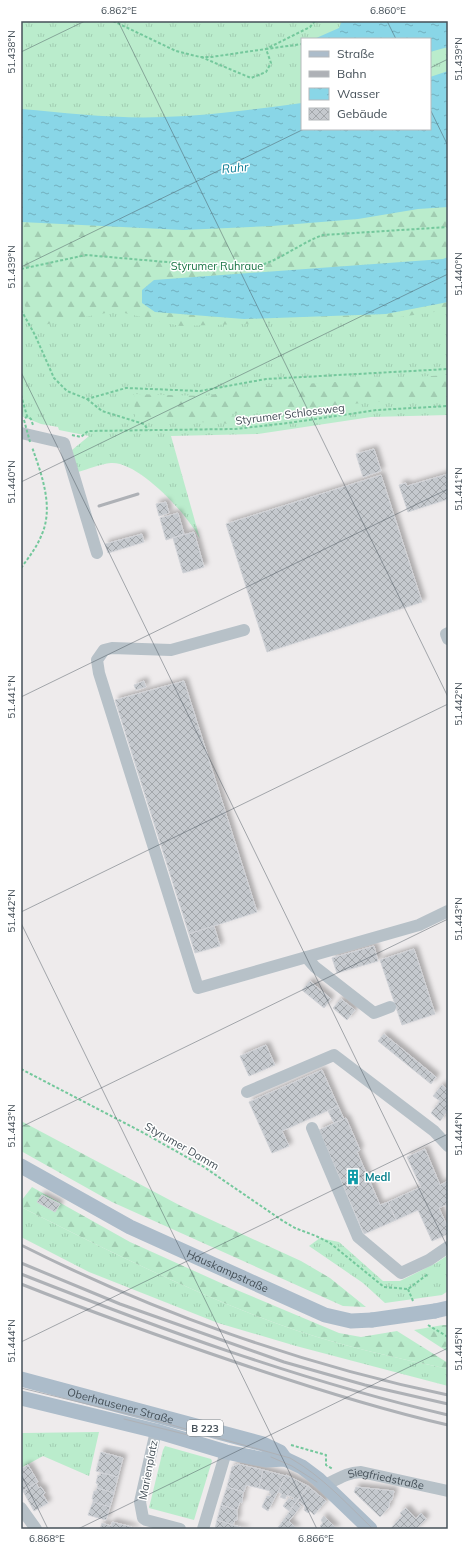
<svg xmlns="http://www.w3.org/2000/svg" width="469" height="1550" viewBox="0 0 469 1550" font-family="Mulish,sans-serif">
  <defs>
    <pattern id="grass-tufts" width="24" height="20" patternUnits="userSpaceOnUse"><rect width="24" height="20" fill="#baeccc"/><path d="M3 7l-1-3M5 7V3M7 7l1-3M15 17l-1-3M17 17v-4M19 17l1-3" fill="none" stroke="#a1ccb1"/></pattern>
    <pattern id="forest-firs" width="22" height="20" patternUnits="userSpaceOnUse"><rect width="22" height="20" fill="#baeccc"/><path d="M5 1l3.5 6h-7zM16 11l3.5 6h-7z" fill="#a1ccb1"/></pattern>
    <pattern id="water-ripples" width="26" height="14" patternUnits="userSpaceOnUse"><rect width="26" height="14" fill="#89d6e7"/><path d="M2 4q2-2 4 0t4 0M15 11q2-2 4 0t4 0" fill="none" stroke="#72b0be"/></pattern>
    <pattern id="building-cross-hatch" width="8" height="8" patternUnits="userSpaceOnUse"><rect width="8" height="8" fill="#c5c9ce"/><path d="M0 0l8 8M0 8l8-8" fill="none" stroke="#a2a6aa"/></pattern>
    <filter id="shadow"><feDropShadow dx="3.5" dy="-3.5" stdDeviation="2" flood-color="#0004"/></filter>
  </defs>
  <rect width="100%" height="100%" fill="#eeebec"/>
  <g fill="url(#grass-tufts)" fill-rule="evenodd">
    <path d="M21 21H448V415L371 417 258 434 171 436 200 539C189 516 139 461 111 463 100 464 89 469 78 472L72 450 89 436 59 430 58 427 41 424 21 416ZM302 39H430V129H302Z"/>
    <path d="M21 1207C111 1252 202 1298 298 1331 347 1347 397 1358 448 1369V1386L296 1346 218 1323 89 1272 21 1237Z"/>
    <path d="M320 1238 339 1242 383 1281H400L436 1263 448 1255V1291L442 1295 385 1303 363 1283 309 1246Z"/>
    <path d="M99 1432 89 1476 43 1456 21 1468V1434L22 1433Z"/>
    <path d="M165 1446 211 1459 212 1461 194 1520 149 1508 163 1450Z"/>
  </g>
  <g fill="url(#forest-firs)">
    <path d="M448 207V257L443 259 154 280 142 290V303L155 312 244 319 386 314 448 302V310L386 319 180 326 116 311 38 326C34 319 22 304 21 296 20 284 24 271 21 261V222L93 224Z"/>
    <path d="M448 375V396L231 414 232 424 135 418 134 394 205 396 252 387Z"/>
    <path d="M21 1121 181 1206 301 1261 330 1278 366 1307 343 1306 112 1202 21 1151Z"/>
    <path d="M32 1187 130 1242 232 1288 339 1333 361 1337 397 1331 448 1363V1369C397 1358 347 1347 298 1331 202 1298 111 1252 21 1207V1201Z"/>
    <path d="M443 1325H448V1352L414 1330Z"/>
  </g>
  <g fill="url(#water-ripples)">
    <path d="M342 21H448V47L430 52V39H314L339 28Z"/>
    <path d="M448 71V207L418 209 358 219 272 226 183 230 21 222V109C68 113 116 119 163 117 209 116 256 109 302 103V129H430V77Z"/>
    <path d="M448 257V302L386 314 244 319 155 312 142 303V290L154 280 443 259Z"/>
  </g>
  <g fill="url(#building-cross-hatch)" stroke="#d0d2d7" filter="url(#shadow)">
    <path d="M374 449 381 471 363 477 356 454Z"/>
    <path d="M448 474V499L408 512 399 485 406 483 407 486Z"/>
    <path d="M381 475 422 602 267 652 226 524Z"/>
    <path d="M166 502 169 513 159 516 156 504Z"/>
    <path d="M178 513 184 534 166 540 160 518Z"/>
    <path d="M194 532 204 567 183 573 173 538Z"/>
    <path d="M142 534 144 542 108 553 105 544Z"/>
    <path d="M144 681 146 687 136 690 134 685Z"/>
    <path d="M184 681 257 912 189 934 115 700Z"/>
    <path d="M214 926 220 946 195 953 189 934Z"/>
    <path d="M374 946 378 961 337 973 332 958Z"/>
    <path d="M414 949 435 1014 402 1025 380 960Z"/>
    <path d="M310 981 331 999 324 1008 302 990Z"/>
    <path d="M341 999 355 1010 347 1020 333 1008Z"/>
    <path d="M384 1034 436 1077 431 1084 378 1041Z"/>
    <path d="M266 1045 275 1065 249 1076 240 1056Z"/>
    <path d="M322 1070 338 1106 282 1131 289 1146 272 1153 249 1102Z"/>
    <path d="M442 1085 448 1090V1110L440 1121 431 1113 440 1101 433 1096Z"/>
    <path d="M338 1106 344 1119 334 1123 328 1111Z"/>
    <path d="M346 1118 360 1150 357 1152 380 1205 388 1202 396 1220 364 1234 319 1130Z"/>
    <path d="M425 1149 440 1185 448 1181V1204L439 1208 448 1228V1234L432 1241 418 1210 396 1220 388 1202 421 1187 407 1157Z"/>
    <path d="M42 1195 60 1204 55 1212 37 1202Z"/>
    <path d="M101 1452 123 1458 118 1477 96 1471Z"/>
    <path d="M238 1464 263 1470 259 1488 246 1485 244 1492 227 1487 232 1467Z"/>
    <path d="M28 1465 38 1482 23 1491 21 1488V1469Z"/>
    <path d="M263 1470 286 1476 268 1511 262 1507 267 1496H271V1494L269 1493 270 1491 259 1488Z"/>
    <path d="M101 1473 118 1477 114 1493 97 1488 98 1484 96 1483 98 1475 100 1476Z"/>
    <path d="M286 1475 308 1486 289 1511 283 1506 289 1498 293 1500 294 1498 287 1495 285 1499 280 1497 282 1494 278 1492Z"/>
    <path d="M36 1483 39 1488 41 1487 45 1493 43 1495 48 1503 34 1511 23 1491Z"/>
    <path d="M308 1486 326 1501 314 1515 310 1511 308 1513 304 1510 305 1506 299 1502 298 1503 301 1506 289 1521 297 1529H277Z"/>
    <path d="M227 1487 243 1492 242 1503 240 1502 237 1510 221 1505Z"/>
    <path d="M356 1487 394 1491 392 1500H390L389 1507 380 1517 354 1492Z"/>
    <path d="M97 1488 114 1493 110 1507 93 1502V1499H92L94 1491H96Z"/>
    <path d="M93 1502 110 1507 106 1520 88 1515Z"/>
    <path d="M221 1505 237 1510V1520H235L233 1525 217 1520Z"/>
    <path d="M406 1508 416 1519 421 1513 426 1519 416 1529H392L391 1528 402 1516 400 1513Z"/>
    <path d="M324 1516 337 1529H320L322 1528 320 1526 323 1523 321 1520Z"/>
    <path d="M217 1520 233 1525 246 1529H215Z"/>
    <path d="M112 1522 128 1526 136 1529H100L102 1523 111 1526Z"/>
  </g>
  <g fill="none" stroke-linecap="round" stroke-linejoin="round">
    <g stroke="#74c89c" stroke-width="2" stroke-dasharray="3 2" stroke-linecap="butt">
      <path d="M113 21 176 51 200 57H211L266 49 310 27 315 21"/>
      <path d="M201 57 251 78 266 72 271 63 266 49 302 44"/>
      <path d="M21 269 86 255 235 268C241 267 248 268 254 267 278 262 300 243 323 235L448 227"/>
      <path d="M21 310 35 335 54 378 67 391 87 399 126 388 200 391 266 379 448 369"/>
      <path d="M21 395 27 416 31 419 33 425"/>
      <path d="M87 399 102 411 144 424 148 430"/>
      <path d="M72 435 81 437 88 431 235 429 288 423 377 410 448 406"/>
      <path d="M21 568C29 557 37 547 42 534 54 506 41 473 32 447"/>
      <path d="M21 1069 142 1132 204 1167 283 1221 295 1228 316 1236 330 1243 384 1287 408 1289 428 1274"/>
      <path d="M408 1289 413 1301"/>
      <path d="M428 1325 448 1337"/>
      <path d="M291 1445 326 1455V1465L333 1469"/>
    </g>
    <g stroke="#b7c1c8" stroke-width="12">
      <path d="M21 433 64 443 97 553"/>
      <path d="M244 630 171 650 112 648 104 650 97 660 99 673 198 988 419 925 448 911"/>
      <path d="M448 633 446 634 448 639"/>
      <path d="M306 957 315 967 374 1013 390 1007"/>
      <path d="M247 1092 334 1055 434 1131 448 1146"/>
      <path d="M312 1128 358 1237 401 1273 429 1260 448 1247"/>
      <path d="M156 1431 140 1502 143 1518 146 1520 180 1529"/>
      <path id="s1" d="M325 1485C339 1479 345 1473 361 1472L448 1491"/>
      <path d="M21 1508 36 1529"/>
      <path d="M203 1529 226 1452"/>
    </g>
    <g stroke="#acbcca" stroke-width="15">
      <path id="s2" d="M21 1166 130 1227 325 1315 351 1321 372 1320"/>
      <path d="M435 1311 448 1308"/>
      <path id="s3" d="M21 1379 263 1444 280 1452 285 1459"/>
      <path d="M21 1398 156 1431 226 1452 266 1460 285 1459 302 1467 318 1479 370 1529"/>
    </g>
    <g stroke="#aeb1b6" stroke-width="1">
      <path d="M21 1388 161 1422 290 1458C322 1476 347 1504 373 1529"/>
      <path d="M124 1419 196 1437"/>
      <path d="M271 1457 292 1466 317 1482"/>
    </g>
    <g stroke="#aeb1b6" stroke-width="3">
      <path d="M99 506 138 494"/>
      <path d="M21 1245C154 1312 302 1365 448 1395"/>
      <path d="M21 1263 120 1304 284 1362 365 1385 448 1404"/>
      <path d="M21 1274C160 1329 302 1381 448 1415"/>
      <path d="M21 1284C94 1313 167 1339 241 1364 309 1387 378 1409 448 1425"/>
    </g>
    <path stroke="#74c89c" stroke-width="2" stroke-dasharray="3 2" stroke-linecap="butt" d="M27 416 24 420 30 442"/>
    <path stroke="#acbcca" stroke-width="15" d="M372 1320 435 1311"/>
  </g>
  <path fill="none" stroke="#455058" stroke-width="1" stroke-opacity="0.45" d="M118 21 448 697M387 21 396 39M21 52 85 21M430 68 448 59M430 109 448 146M21 267 304 129M21 372 448 1248M21 482 448 274M21 697 448 489M21 912 448 704M21 923 317 1529M21 1127 448 919M21 1342 448 1134M21 1474 48 1529M78 1529 448 1348"/>
  <defs>
    <symbol id="building-bare" viewBox="-9 -9 18 18"><path d="M-4-6H4V6H1V3H-1V6H-4ZM-2.5-4.3h1.7v1.8h-1.7ZM.8-4.3h1.7v1.8H.8ZM-2.5-1h1.7V.8h-1.7ZM.8-1h1.7V.8H.8Z" fill="#0f9aa8" stroke="#fff" stroke-width="2.5" paint-order="stroke"/></symbol>
  </defs>
  <g fill-rule="evenodd">
    <use href="#building-bare" x="342" y="1166" width="22" height="22"/>
  </g>
  <g text-anchor="middle" stroke-width="3" stroke-linejoin="round" paint-order="stroke">
    <rect fill="#fff" stroke="#7d848a" stroke-width="1" x="187" y="1420" width="36" height="16" rx="3"/>
    <g font-size="10" font-weight="bold" fill="#455058">
      <text x="205" y="1432">B 223</text>
    </g>
    <g font-size="11" fill="#1a7545" stroke="#fff">
      <text x="217" y="270">Styrumer Ruhraue</text>
    </g>
    <g font-size="11" fill="#455058" stroke="#fff">
      <text transform="translate(290 414) rotate(-7)" y="4">Styrumer Schlossweg</text>
      <text transform="translate(182 1146) rotate(30)" y="4">Styrumer Damm</text>
      <text dy="4" stroke="none"><textPath href="#s2" startOffset="232">Hauskampstraße</textPath></text>
      <text dy="4" stroke="none"><textPath href="#s3" startOffset="103">Oberhausener Straße</textPath></text>
      <text transform="translate(148 1470) rotate(-79)" y="4">Marienplatz</text>
      <text dy="4" stroke="none"><textPath href="#s1" startOffset="64">Siegfriedstraße</textPath></text>
    </g>
    <g font-size="11" font-weight="bold" fill="#0d838f" stroke="#fff" text-anchor="start">
      <text x="365" y="1181">Medl</text>
    </g>
    <g font-size="12" font-style="italic" fill="#127f97" stroke="#fff">
      <text transform="translate(235 168) rotate(-5)" y="4">Ruhr</text>
    </g>
  </g>
  <rect width="469" height="1550" fill="none" stroke="#ffffff" stroke-width="44"/>
  <rect x="301" y="38" width="130" height="92" fill="#ffffff" stroke="#b5b9bc"/>
  <rect x="309" y="51" width="20" height="6" fill="#acbcca" stroke="#b5b9bc"/>
  <text x="337" y="58" font-size="12" fill="#455058">Straße</text>
  <rect x="309" y="71" width="20" height="6" fill="#aeb1b6" stroke="#b5b9bc"/>
  <text x="337" y="78" font-size="12" fill="#455058">Bahn</text>
  <rect x="309" y="88" width="20" height="12" fill="url(#water-ripples)" stroke="#b5b9bc"/>
  <text x="337" y="98" font-size="12" fill="#455058">Wasser</text>
  <rect x="309" y="108" width="20" height="12" fill="url(#building-cross-hatch)" stroke="#b5b9bc"/>
  <text x="337" y="118" font-size="12" fill="#455058">Gebäude</text>
  <rect x="22" y="22" width="425" height="1506" fill="none" stroke="#455058" stroke-width="1.5"/>
  <g font-size="10" text-anchor="middle" fill="#455058">
    <text x="119" y="14">6.862°E</text>
    <text x="388" y="14">6.860°E</text>
    <text transform="translate(11 52) rotate(-90)" y="4">51.438°N</text>
    <text transform="translate(458 59) rotate(-90)" y="4">51.439°N</text>
    <text transform="translate(11 267) rotate(-90)" y="4">51.439°N</text>
    <text transform="translate(458 274) rotate(-90)" y="4">51.440°N</text>
    <text transform="translate(11 482) rotate(-90)" y="4">51.440°N</text>
    <text transform="translate(458 489) rotate(-90)" y="4">51.441°N</text>
    <text transform="translate(11 697) rotate(-90)" y="4">51.441°N</text>
    <text transform="translate(458 704) rotate(-90)" y="4">51.442°N</text>
    <text transform="translate(11 911) rotate(-90)" y="4">51.442°N</text>
    <text transform="translate(458 919) rotate(-90)" y="4">51.443°N</text>
    <text transform="translate(11 1126) rotate(-90)" y="4">51.443°N</text>
    <text transform="translate(458 1134) rotate(-90)" y="4">51.444°N</text>
    <text transform="translate(11 1341) rotate(-90)" y="4">51.444°N</text>
    <text transform="translate(458 1349) rotate(-90)" y="4">51.445°N</text>
    <text x="47" y="1542">6.868°E</text>
    <text x="316" y="1542">6.866°E</text>
  </g>
</svg>
